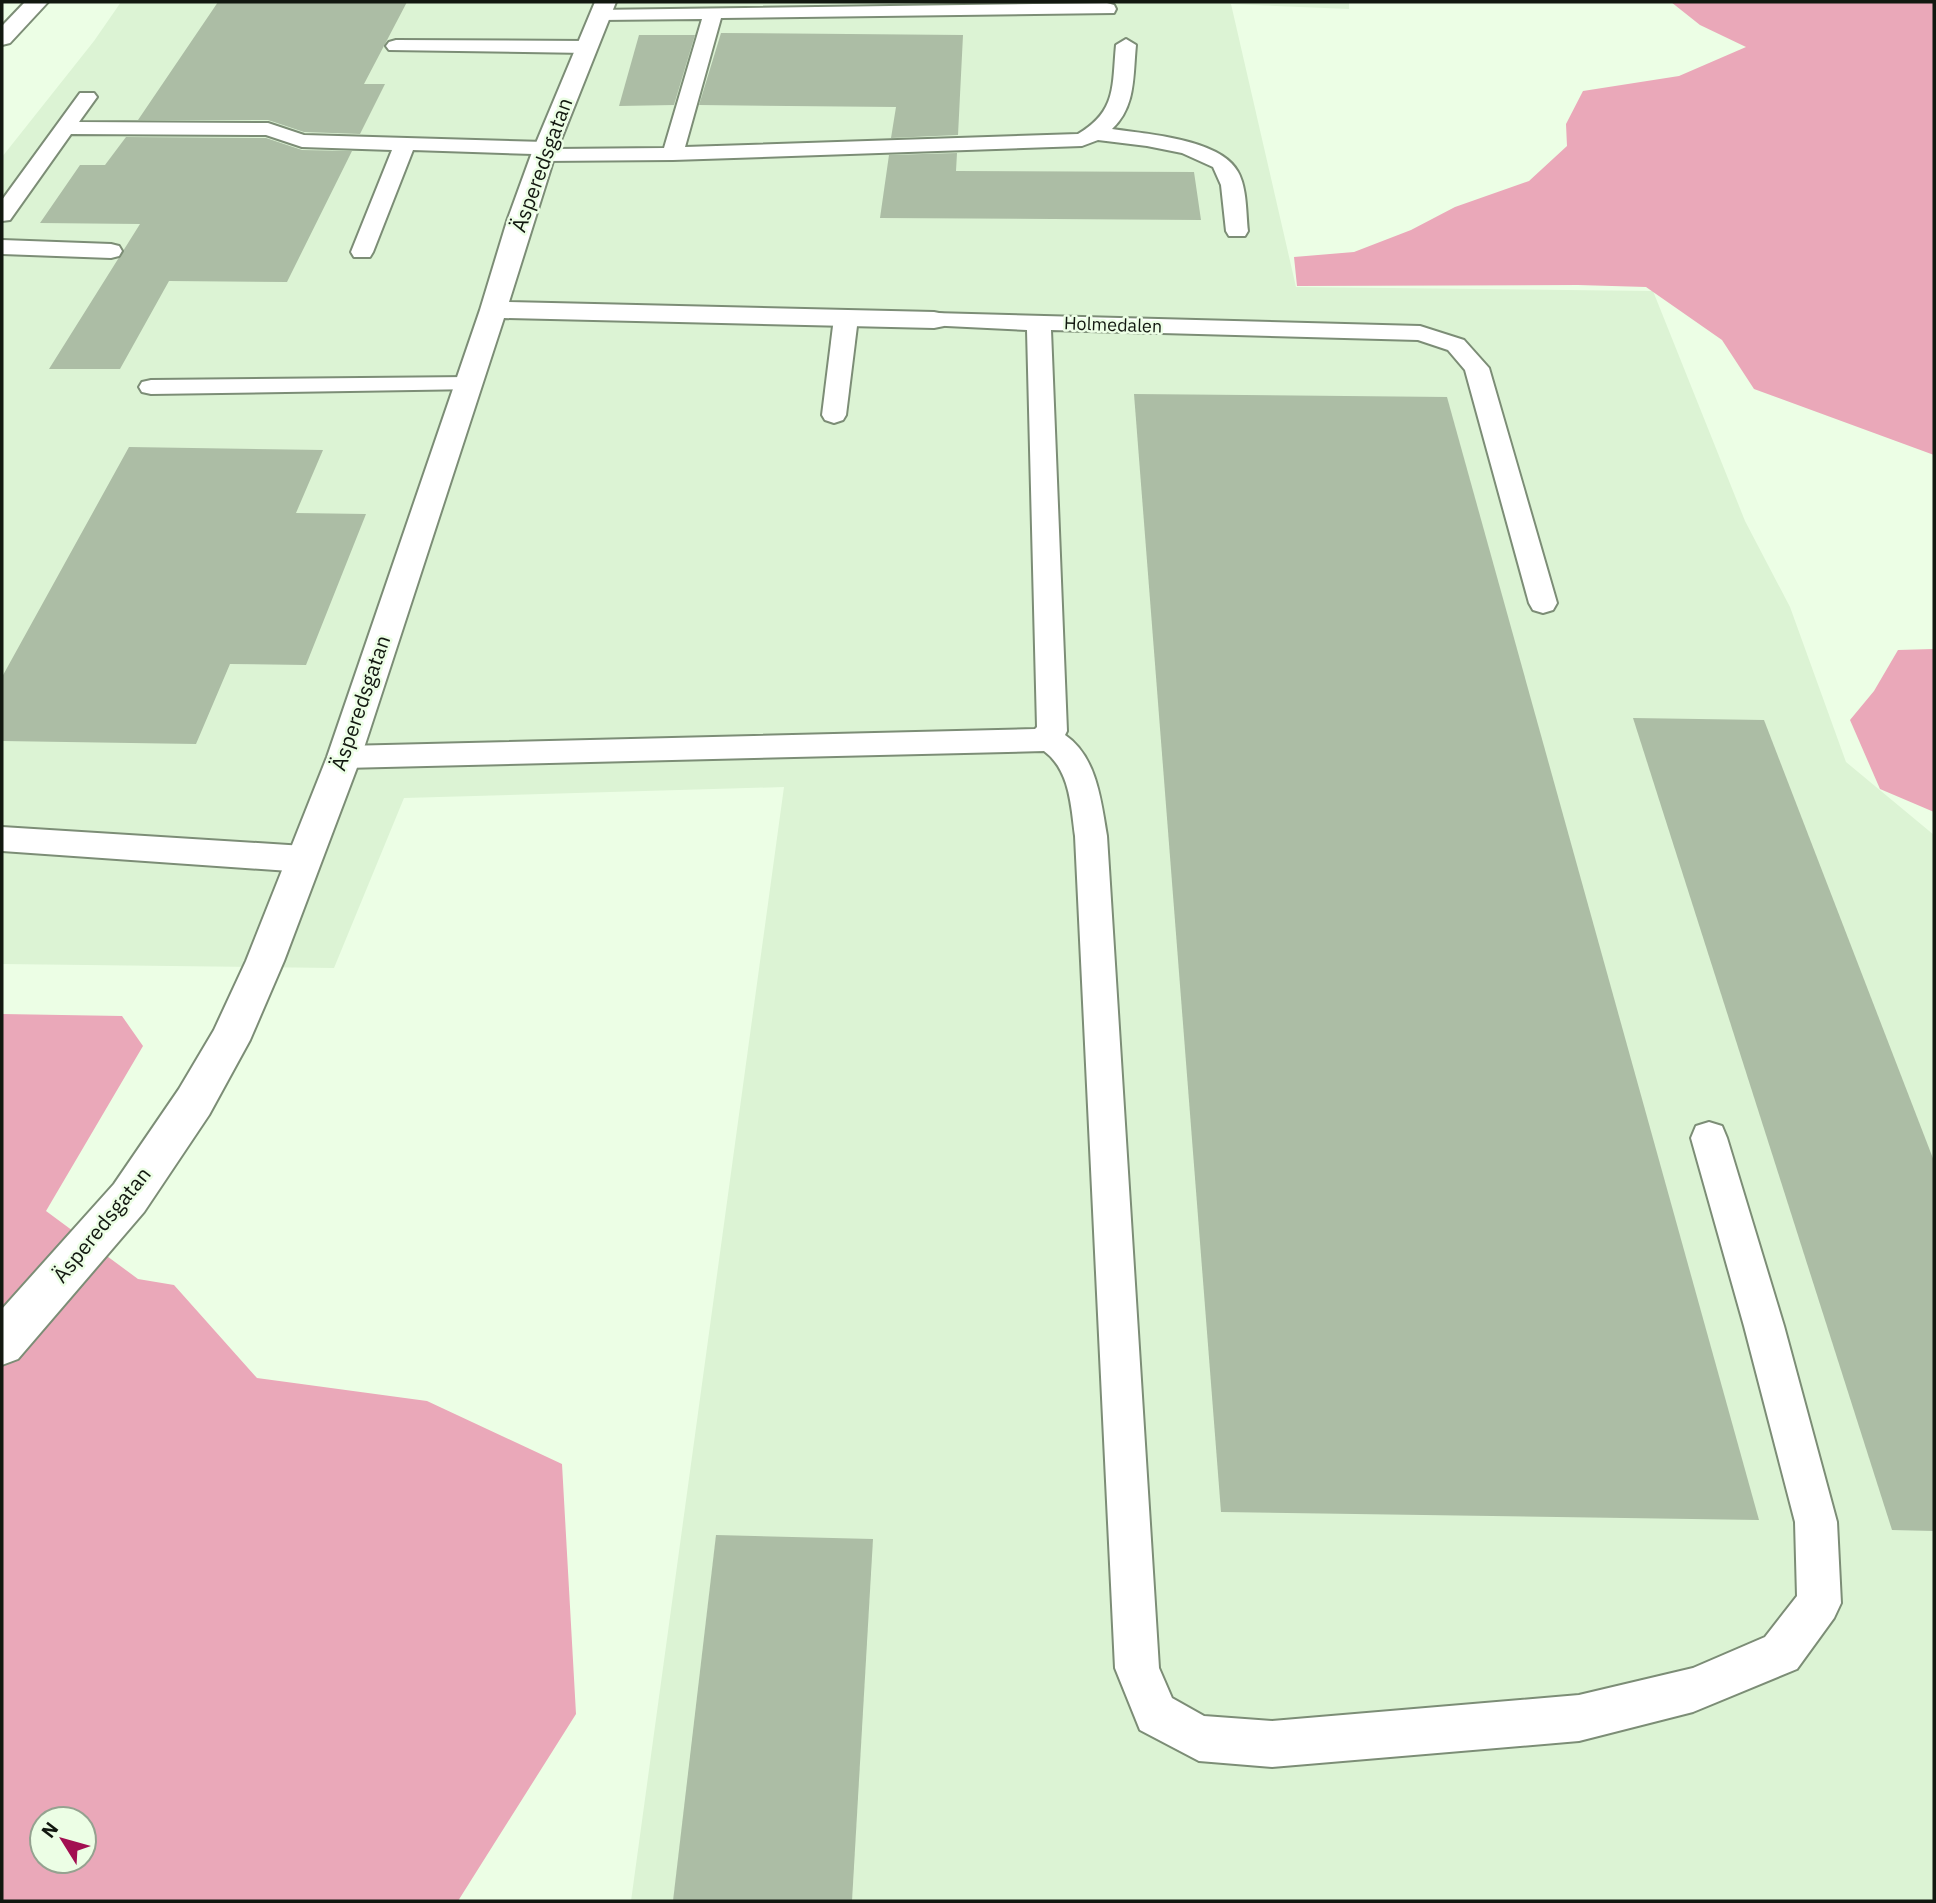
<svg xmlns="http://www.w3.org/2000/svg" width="1936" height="1903" viewBox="0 0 1936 1903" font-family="'IBM Plex Sans',sans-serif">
  <rect width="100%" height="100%" fill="#ecfee5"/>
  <path fill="#dcf3d4" d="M121 2H1349V9L1231 4 1296 287 1653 291 1745 521 1790 607 1846 762 1934 835V1901H631L784 787 404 798 334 968 2 964V157L94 41Z"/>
  <g fill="#eaa8b9" fill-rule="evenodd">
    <path d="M1671 2H1934V455L1754 389 1722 340 1646 287 1578 285 1297 286 1294 257 1354 252 1411 230 1455 207 1529 181 1567 146 1566 124 1583 91 1679 76 1746 47 1700 25Z"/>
    <path d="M1934 649V812L1880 789 1850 720 1874 691 1898 650Z"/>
    <path d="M2 1014 122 1016 143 1046 46 1211 138 1279 174 1285 257 1378 427 1401 562 1464 576 1714 458 1901H2ZM42 1819H84V1861H42Z"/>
  </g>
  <g fill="#acbda5">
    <path d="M218 2H407L364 84H385L360 134 304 132 268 120H138Z"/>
    <path d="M721 33 963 35 958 135 891 138 896 107 699 105Z"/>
    <path d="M639 35H695L674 105 619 106Z"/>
    <path d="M126 137 266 138 302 150 352 151 287 282 169 281 120 369H49L140 224 40 223 80 165H105Z"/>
    <path d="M957 153 956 171 1194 172 1201 220 880 218 889 155Z"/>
    <path d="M1134 394 1447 397 1759 1520 1221 1512Z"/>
    <path d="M129 447 323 450 296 513 366 514 306 665 230 664 196 744 2 741V677Z"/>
    <path d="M1633 718 1764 720 1934 1161V1531L1892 1530Z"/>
    <path d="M716 1535 873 1539 852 1901H673Z"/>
  </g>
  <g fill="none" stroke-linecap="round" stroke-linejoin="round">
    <defs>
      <g id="lane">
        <path d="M1107 3 1114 5 1116 9 1114 13 721 18 685 147 1078 134C1117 111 1112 86 1116 45L1126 39 1136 45C1133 75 1136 107 1112 129 1146 134 1221 139 1238 172 1247 188 1246 213 1248 231L1245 236H1229L1226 231 1221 185 1213 167 1182 153 1147 146 1098 140 1082 146 673 160 543 161 536 159 533 154 413 150 373 252 370 257H354L351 252 392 150 302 147 266 135 71 134 10 220 2 221V200L80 93H94L97 97 79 122 268 123 304 135 545 142 552 144 555 149 664 148 702 19 601 20 594 18 592 14 594 10Z"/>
        <path d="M396 40 587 41 597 47 587 53 389 50 386 46 389 42Z"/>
        <path d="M2 240 111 244 119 246 122 251 119 256 111 258 2 254Z"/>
        <path d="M846 311 854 313 858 318 846 415 843 420 834 423 825 420 822 415 834 318 838 313Z"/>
        <path d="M934 313 1420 326 1464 340 1489 368 1557 603 1553 610 1543 613 1533 610 1529 603 1465 370 1448 350 1418 340 1051 330 1067 731 1065 735C1097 757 1101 801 1107 836L1159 1668 1172 1698 1204 1716 1272 1721 1579 1695 1693 1668 1765 1637 1797 1596 1795 1522 1744 1326 1691 1138 1696 1126 1709 1122 1722 1126 1727 1138 1784 1326 1837 1522 1841 1603 1834 1618 1797 1669 1693 1712 1579 1741 1272 1767 1199 1761 1140 1730 1115 1668 1075 836C1071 806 1070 770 1044 751L344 768 333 765 329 757 333 749 344 746 1035 729 1037 727 1027 330 926 325 922 320 926 315Z"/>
        <path d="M469 377 478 379 481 384 478 389 151 394 142 392 139 387 142 382 151 380Z"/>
        <path d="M2 827 304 846 315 850 320 859 315 868 304 872 2 851Z"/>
      </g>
      <path id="street" d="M595 2H616L555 155 509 302 934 312 944 314 948 320 944 326 934 328 504 318 361 757 284 961 250 1040 209 1115 144 1212 18 1359 2 1365V1309L114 1184 179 1089 214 1030 246 961 327 757 480 310 507 221 531 155Z"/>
      <path id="secondary" d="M25 2H48L10 43 2 45V26Z"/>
    </defs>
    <use href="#lane" stroke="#7c8d76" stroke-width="4"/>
    <use href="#street" stroke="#7c8d76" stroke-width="4"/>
    <use href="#secondary" stroke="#7c8d76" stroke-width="4"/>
    <use href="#lane" fill="#fff" fill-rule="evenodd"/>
    <use href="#street" fill="#fff" fill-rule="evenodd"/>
    <use href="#secondary" fill="#fff" fill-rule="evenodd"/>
  </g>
  <g text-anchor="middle" stroke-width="5" stroke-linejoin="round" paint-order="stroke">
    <g font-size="18" fill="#121810" stroke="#ecfee5">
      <text transform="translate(1113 325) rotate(2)" y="6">Holmedalen</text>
    </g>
    <g font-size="21" fill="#121810" stroke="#ecfee5">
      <text transform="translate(542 165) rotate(-70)" y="7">Äsperedsgatan</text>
      <text transform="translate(361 703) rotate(-71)" y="7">Äsperedsgatan</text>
      <text transform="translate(102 1225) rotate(-51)" y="7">Äsperedsgatan</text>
    </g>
  </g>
  <rect width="1936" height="1903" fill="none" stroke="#121810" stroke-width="7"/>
  <g transform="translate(63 1840) rotate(307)"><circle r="33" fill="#ecfee5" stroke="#95a290" stroke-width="2"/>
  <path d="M0-5L12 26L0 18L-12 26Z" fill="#a20f51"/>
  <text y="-10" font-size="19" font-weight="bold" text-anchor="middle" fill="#121810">N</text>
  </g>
</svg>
